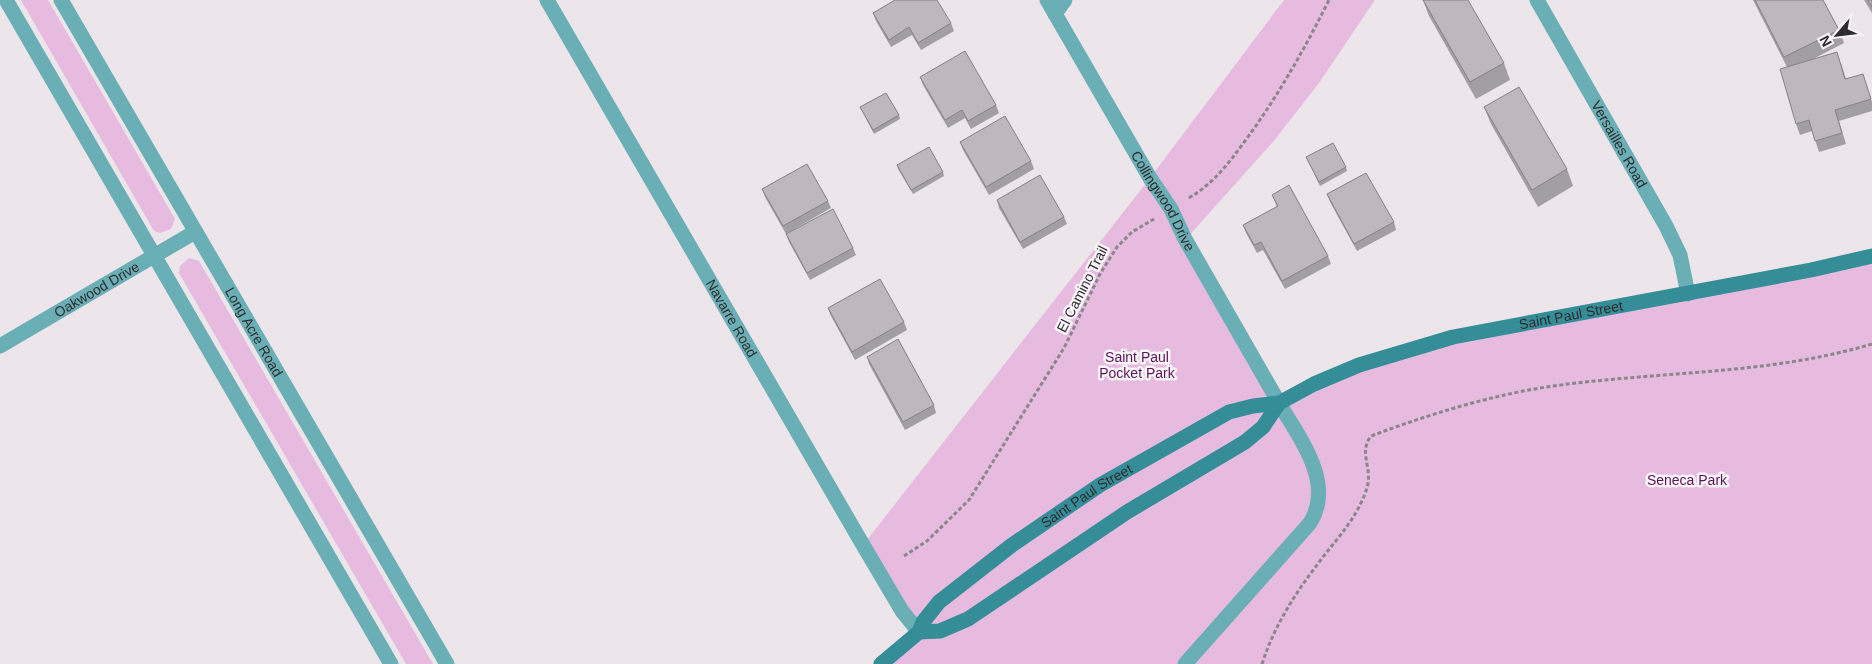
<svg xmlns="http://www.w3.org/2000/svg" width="1872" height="664" viewBox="0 0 1872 664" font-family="Helvetica,sans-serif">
  <rect width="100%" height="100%" fill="#ece6eb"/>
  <g fill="#e7bbe0">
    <path d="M21 0H48L175 219 171 229 160 233 154 231Z"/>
    <path d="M1284 0H1375L1319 83 1273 142 1186 239 1279 402 1381 357 1872 256V664H881L919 632 863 545 1150 178Z"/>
    <path d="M189 258 199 261 433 664H406L179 273 180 266Z"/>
  </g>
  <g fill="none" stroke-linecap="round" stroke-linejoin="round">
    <g stroke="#8a868a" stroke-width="3" stroke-dasharray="4 2.5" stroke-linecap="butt">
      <path d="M1189 198C1214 183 1228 164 1245 141 1278 96 1304 50 1329 0"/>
      <path d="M904 556 927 541 969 500 1064 348 1100 274 1117 247 1132 232 1154 219"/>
      <path d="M1262 664C1274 626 1296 592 1320 561 1334 542 1349 527 1360 505 1363 499 1367 490 1368 483 1371 466 1359 452 1371 436 1430 414 1491 395 1553 386 1660 371 1768 375 1872 344"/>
    </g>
    <path stroke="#6aaeb6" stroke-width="15" d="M1185 664 1310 523C1335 483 1300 439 1279 403"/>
    <g stroke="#6aaeb6" stroke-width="15">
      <path d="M6 0 391 664"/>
      <path id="s1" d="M61 0 447 664"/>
      <path id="s2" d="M547 0 863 545 902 611 919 632"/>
      <path id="s3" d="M1047 0 1150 178 1171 209 1185 239 1279 403"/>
      <path id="s4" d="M1537 0 1666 226 1680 255 1688 294"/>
      <path d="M1055 14 1065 0"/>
      <path id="s5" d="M0 346 195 232"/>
    </g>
    <g stroke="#348d97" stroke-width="15">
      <path d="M919 632 940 631 968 619 1127 512 1245 442 1263 427 1279 403"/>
      <path id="s6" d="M881 664 919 632 923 622 939 602 1012 545 1100 485 1229 412 1253 406 1279 403 1314 384 1359 365 1453 337 1811 270 1872 256"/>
    </g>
  </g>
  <g fill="#a39ea3">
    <path d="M1423 0 1504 63 1510 80 1476 99 1429 16Z"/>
    <path d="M1753 0H1823L1839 30 1844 43 1811 60 1841 63 1846 79 1863 74 1872 102V111L1839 121 1846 144 1819 152 1812 131 1800 135 1796 124 1787 67Z"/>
    <path d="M1864 0H1872V13Z"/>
    <path d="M873 13 951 23 954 31 921 50 912 35 891 47 876 21Z"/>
    <path d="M920 77 996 105 999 113 971 129 965 118 948 128 923 85Z"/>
    <path d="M860 107 899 115 900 119 874 134Z"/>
    <path d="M1484 107 1567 169 1573 186 1538 207 1491 124Z"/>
    <path d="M960 142 1031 161 1034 169 989 195 963 150Z"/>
    <path d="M1306 157 1346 167 1347 171 1320 186Z"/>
    <path d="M897 165 943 172 944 176 913 194 898 169Z"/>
    <path d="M762 189 828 201 831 208 786 234 765 197Z"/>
    <path d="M1327 194 1394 222 1396 230 1357 251 1330 202Z"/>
    <path d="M1272 195 1328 256 1331 264 1285 289 1263 250 1257 253 1246 233 1243 225 1277 207Z"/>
    <path d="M997 200 1064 217 1067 224 1023 249 999 208Z"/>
    <path d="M786 234 853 248 856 255 810 280 789 242Z"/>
    <path d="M828 308 904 322 907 330 855 360 831 316Z"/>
    <path d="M867 357 934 405 936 413 905 430 869 364Z"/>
  </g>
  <g fill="#beb8bd" stroke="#858184">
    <path d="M895 0H937L951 23 918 43 909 27 889 40 873 13Z"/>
    <path d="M1423 0H1468L1504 63 1470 82Z"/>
    <path d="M1755 0H1823L1839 30 1784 57Z"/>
    <path d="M1868 0H1872V7Z"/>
    <path d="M965 51 996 105 968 121 962 110 945 120 920 77Z"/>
    <path d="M1837 52 1845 79 1863 74 1871 99 1835 110 1842 133 1815 141 1809 120 1796 124 1780 69Z"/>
    <path d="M1519 87 1567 169 1532 190 1484 107Z"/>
    <path d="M886 93 899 115 873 130 860 107Z"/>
    <path d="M1005 116 1031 161 986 187 960 142Z"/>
    <path d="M1333 143 1346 167 1319 182 1306 157Z"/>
    <path d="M929 147 943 172 911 190 897 165Z"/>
    <path d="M807 164 828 201 783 226 762 189Z"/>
    <path d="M1366 173 1394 222 1354 244 1327 194Z"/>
    <path d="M1040 175 1064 217 1020 242 997 200Z"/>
    <path d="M1289 185 1328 256 1282 281 1261 242 1254 245 1243 225 1278 206 1272 195Z"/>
    <path d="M833 209 853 248 807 273 786 234Z"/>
    <path d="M880 279 904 322 852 352 828 308Z"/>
    <path d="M898 339 934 405 903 422 867 357Z"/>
  </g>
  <g text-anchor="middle" stroke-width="5" stroke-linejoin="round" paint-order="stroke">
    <g font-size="14" fill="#2d2b2d" stroke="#f9f4f8">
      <text dy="5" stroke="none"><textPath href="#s4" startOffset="166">Versailles Road</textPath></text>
      <text dy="5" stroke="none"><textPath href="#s3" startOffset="232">Collingwood Drive</textPath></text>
      <text dy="5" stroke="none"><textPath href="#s5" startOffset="112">Oakwood Drive</textPath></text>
      <text transform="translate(1082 289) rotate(-63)" y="5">El Camino Trail</text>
      <text dy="5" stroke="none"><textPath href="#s6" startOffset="791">Saint Paul Street</textPath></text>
      <text dy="5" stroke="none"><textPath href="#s2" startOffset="368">Navarre Road</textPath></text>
      <text dy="5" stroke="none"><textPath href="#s1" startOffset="384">Long Acre Road</textPath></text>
      <text dy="5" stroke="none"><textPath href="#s6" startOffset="268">Saint Paul Street</textPath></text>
    </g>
    <g font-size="14" fill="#591554" stroke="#f9f4f8">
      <text x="1137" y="362">Saint Paul<tspan x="1137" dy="16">Pocket Park</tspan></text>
      <text x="1687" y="485">Seneca Park</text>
    </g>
  </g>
  <g transform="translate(1837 35) rotate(242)" stroke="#f9f4f8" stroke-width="4" paint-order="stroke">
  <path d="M0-4L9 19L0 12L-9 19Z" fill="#2d2b2d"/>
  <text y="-8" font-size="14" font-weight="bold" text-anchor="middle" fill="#2d2b2d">N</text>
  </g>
</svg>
